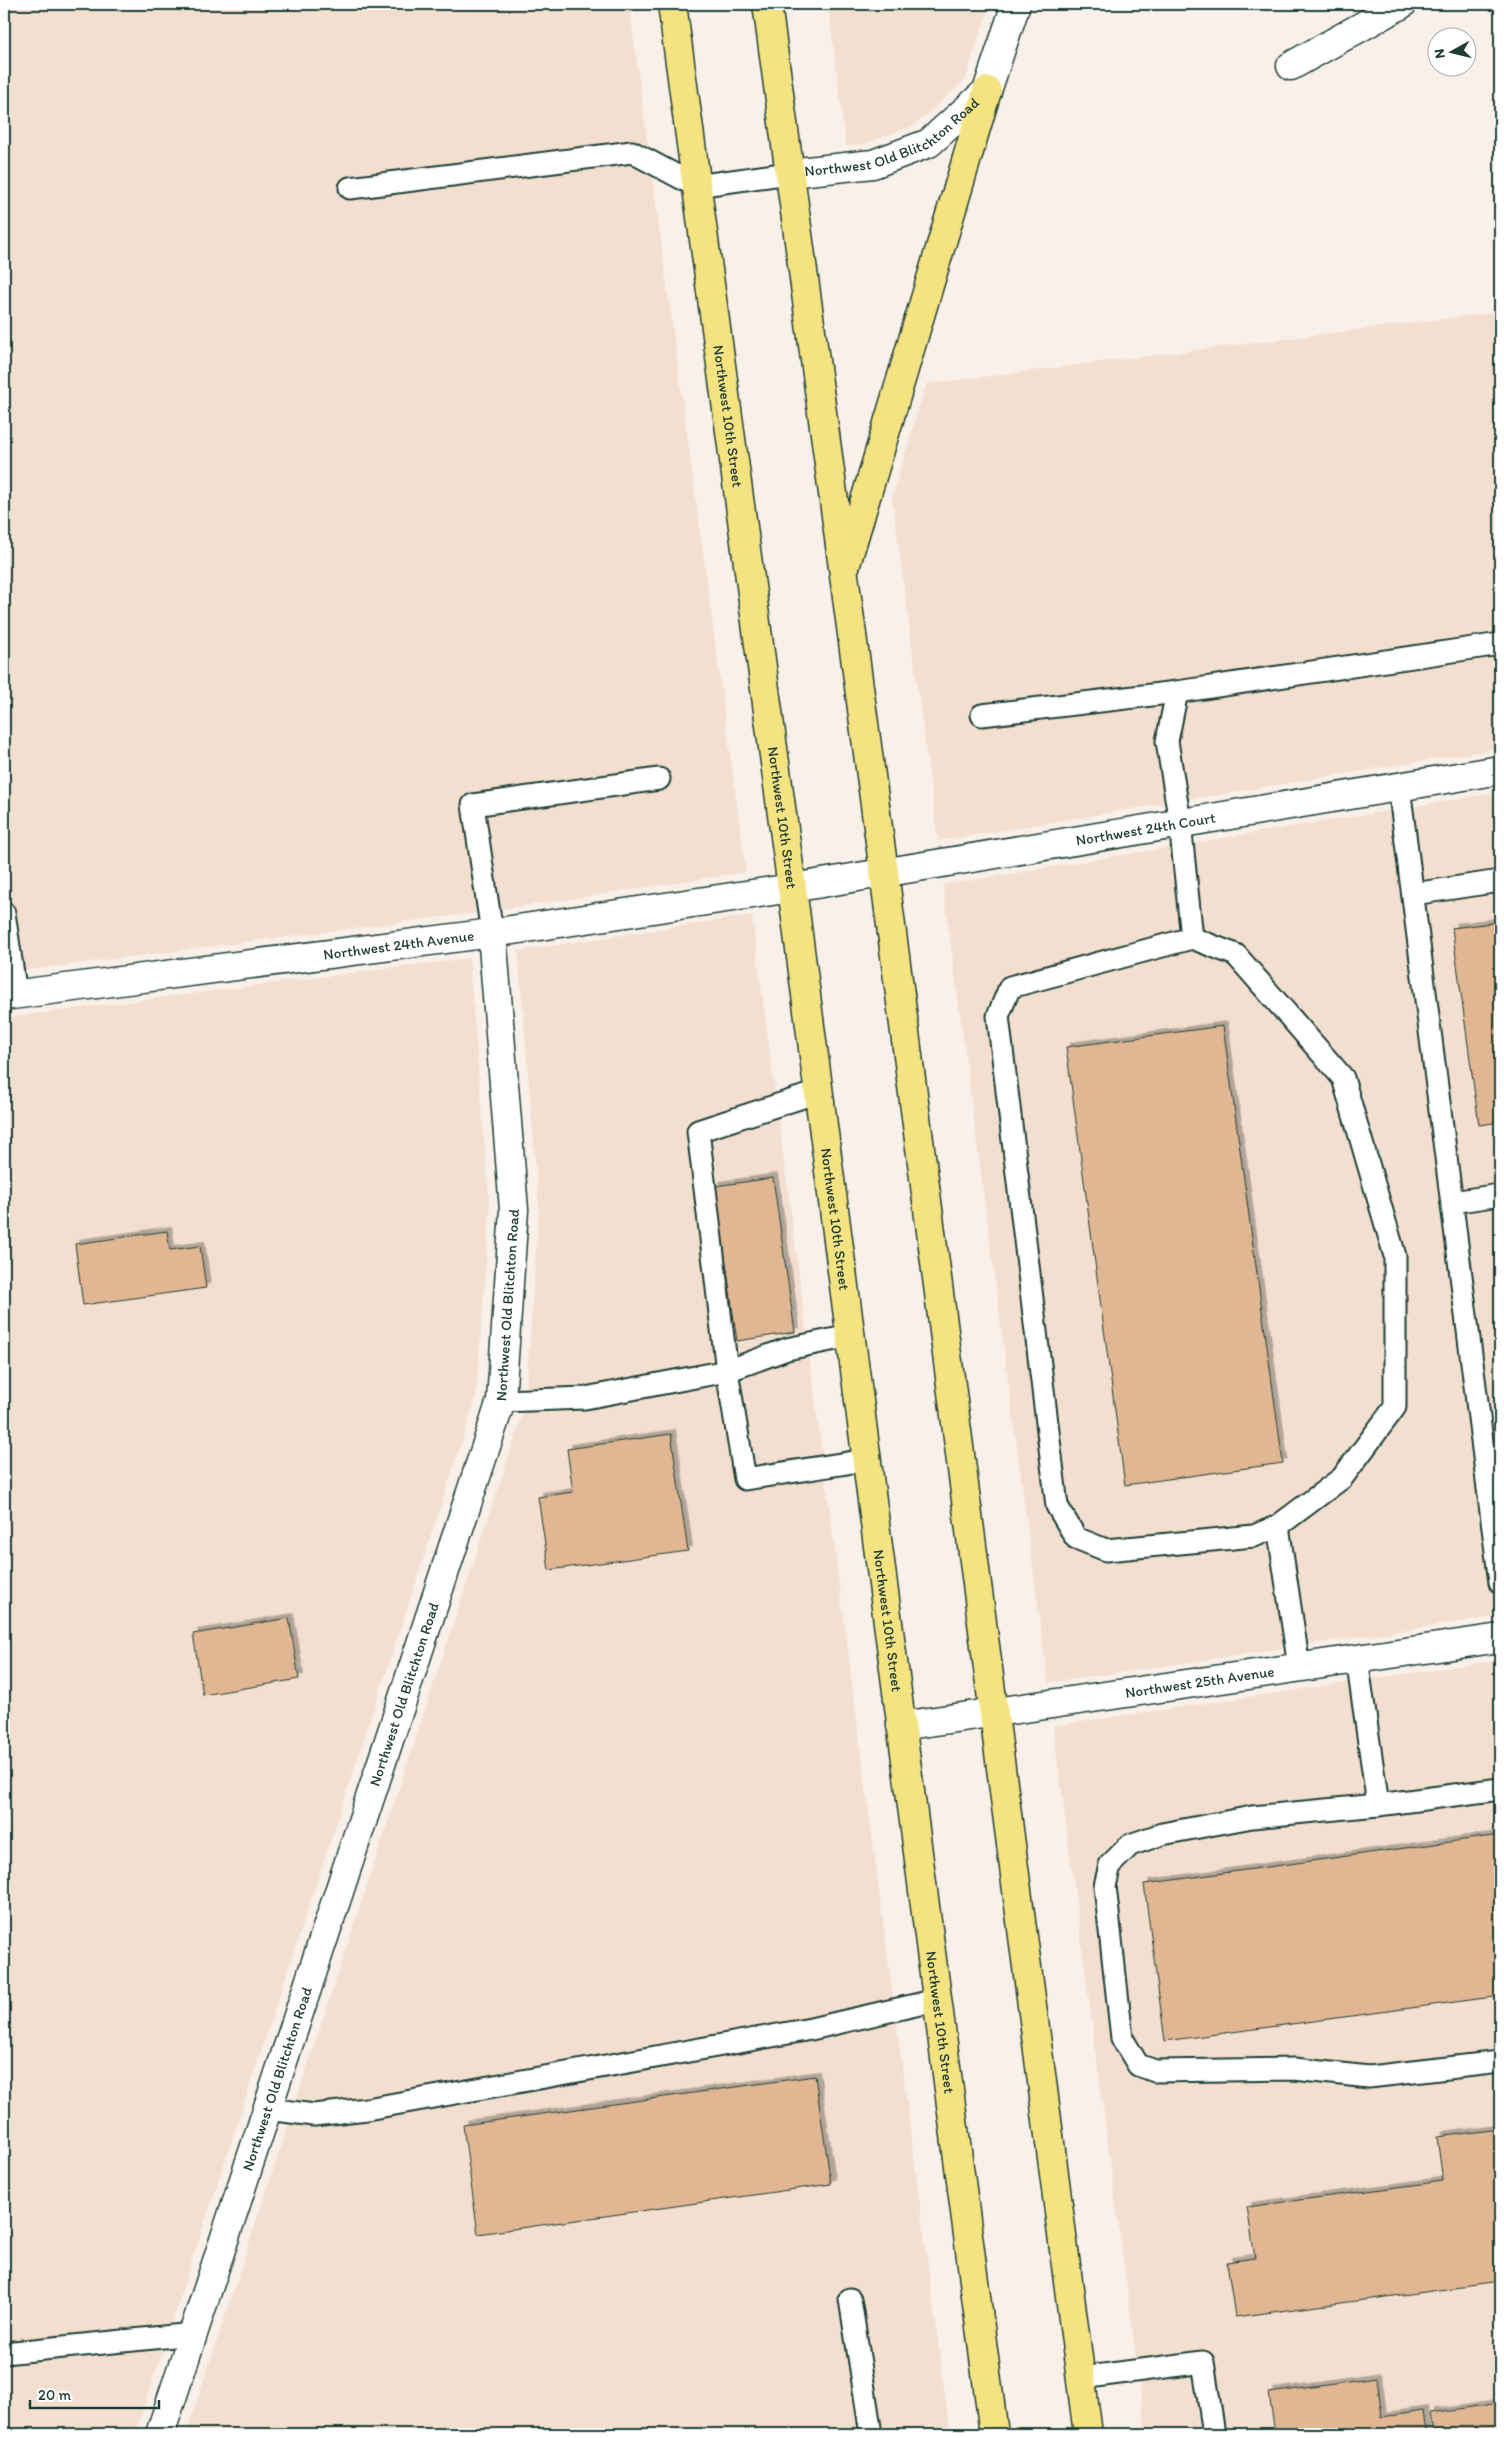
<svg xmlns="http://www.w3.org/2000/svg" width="1504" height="2438" viewBox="0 0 1504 2438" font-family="Itim,sans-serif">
  <defs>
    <filter id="shadow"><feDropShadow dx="4.5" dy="-4.5" stdDeviation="0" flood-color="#0004"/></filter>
  </defs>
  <rect width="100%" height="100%" fill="#f9f0e9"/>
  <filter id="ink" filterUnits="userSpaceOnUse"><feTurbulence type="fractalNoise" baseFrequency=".02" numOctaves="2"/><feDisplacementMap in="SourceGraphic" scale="10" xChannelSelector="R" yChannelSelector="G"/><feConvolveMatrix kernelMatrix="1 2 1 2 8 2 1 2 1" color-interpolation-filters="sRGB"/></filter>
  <g filter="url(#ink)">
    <g fill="#f2dfcf">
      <path d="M4 4H629L746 872 490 911 4 973Z"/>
      <path d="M828 4H990L965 80 915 125 867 143 846 146Z"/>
      <path d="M1500 312V748L938 841 892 497 926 384Z"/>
      <path d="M1500 792V1616L1048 1683 943 885Z"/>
      <path d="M752 915 950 2434H186L525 1407 539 1207 518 951Z"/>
      <path d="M469 958 490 1210 476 1399 135 2434H4V1018Z"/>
      <path d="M1500 1660V2434H1146L1053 1726Z"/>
    </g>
    <g fill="#e1b692" stroke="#1f3d34" filter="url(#shadow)">
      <path d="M1500 922V1122L1479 1125 1452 928Z"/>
      <path d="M1223 1026 1283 1463 1125 1485 1066 1047Z"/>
      <path d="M773 1178 795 1332 737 1341 715 1186Z"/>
      <path d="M167 1231 170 1250 200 1246 206 1288 83 1305 75 1244Z"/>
      <path d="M671 1434 688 1551 549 1570 538 1497 573 1492 567 1449Z"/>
      <path d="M289 1618 299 1679 203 1695 193 1634Z"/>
      <path d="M1500 1835V1996L1165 2041 1144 1884Z"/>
      <path d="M815 2076 831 2184 478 2234 463 2125Z"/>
      <path d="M1500 2129V2282L1235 2317 1227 2262 1255 2258 1247 2207 1443 2181 1437 2137Z"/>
      <path d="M1377 2378 1382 2417 1423 2411 1426 2434H1275L1269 2393Z"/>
      <path d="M1500 2403V2434H1433L1430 2413Z"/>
    </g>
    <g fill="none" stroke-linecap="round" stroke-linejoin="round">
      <defs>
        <g id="lane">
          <path d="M350 188 632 152 696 186 789 173"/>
          <path d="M982 715 1177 692"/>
          <path d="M1399 787 1500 1583"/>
          <path d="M1413 894 1500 881"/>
          <path d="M4 913 16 994"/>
          <path d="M492 933 473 805 659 779"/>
          <path d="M1192 938 1010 987 998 1016 1057 1506 1076 1538 1106 1550 1254 1536 1278 1526 1342 1478 1395 1407V1256L1343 1078 1236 955 1192 938 1180 823 1167 741 1177 692 1500 644"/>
          <path d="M818 1092 698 1131 727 1371 745 1479 866 1460"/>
          <path d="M1452 1202 1500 1195"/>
          <path d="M501 1401 585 1398 727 1371 787 1349 850 1336"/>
          <path d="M1278 1526 1299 1667"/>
          <path d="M1357 1659 1378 1805"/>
          <path d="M1500 1789 1378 1805 1252 1817 1162 1834 1130 1845 1110 1865 1105 1886 1122 2038 1138 2065 1155 2071 1294 2069 1369 2077 1500 2062"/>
          <path d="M268 2109 314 2115 367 2109 811 2029 937 2000"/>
          <path d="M850 2299 871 2434"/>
          <path d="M4 2353 193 2334"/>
          <path d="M1081 2378 1203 2362 1214 2434"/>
        </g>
        <g id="street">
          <path d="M1291 66 1402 4"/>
          <path id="s1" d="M789 173 873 164 929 143 987 91 1016 4"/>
          <path id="s2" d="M4 996 492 933 792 888 1500 770"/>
          <path id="s3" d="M901 1726 1500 1638"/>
          <path id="s4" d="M160 2434 501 1401 514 1210 492 933"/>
        </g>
        <g id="highway">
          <path id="s5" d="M672 4 792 888 994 2434"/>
          <path d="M767 4 884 872 1088 2434"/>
          <path d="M846 564 987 91"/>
        </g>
      </defs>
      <use href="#lane" stroke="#1f3d34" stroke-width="25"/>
      <use href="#street" stroke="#1f3d34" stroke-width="31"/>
      <use href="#highway" stroke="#1f3d34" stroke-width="31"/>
      <use href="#lane" stroke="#fff" stroke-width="21"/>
      <use href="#street" stroke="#fff" stroke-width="28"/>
      <use href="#highway" stroke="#f5e382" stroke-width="28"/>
    </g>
  </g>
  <g text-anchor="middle" stroke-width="5" stroke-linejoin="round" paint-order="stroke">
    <g font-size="15" fill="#1f3d34" stroke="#fff">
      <text dy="5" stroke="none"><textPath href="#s1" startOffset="112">Northwest Old Blitchton Road</textPath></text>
      <text dy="5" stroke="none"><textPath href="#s5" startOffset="416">Northwest 10th Street</textPath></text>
      <text dy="5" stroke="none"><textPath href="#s5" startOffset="821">Northwest 10th Street</textPath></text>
      <text dy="5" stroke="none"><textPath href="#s2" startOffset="1154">Northwest 24th Court</textPath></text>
      <text dy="5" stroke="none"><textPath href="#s2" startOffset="398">Northwest 24th Avenue</textPath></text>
      <text dy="5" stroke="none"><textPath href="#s5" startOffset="1226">Northwest 10th Street</textPath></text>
      <text dy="5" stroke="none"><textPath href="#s4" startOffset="1184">Northwest Old Blitchton Road</textPath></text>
      <text dy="5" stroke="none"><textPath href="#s5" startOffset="1631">Northwest 10th Street</textPath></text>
      <text dy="5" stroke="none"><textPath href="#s3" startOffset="302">Northwest 25th Avenue</textPath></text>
      <text dy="5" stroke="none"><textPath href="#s4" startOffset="779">Northwest Old Blitchton Road</textPath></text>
      <text dy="5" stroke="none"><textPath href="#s5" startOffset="2036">Northwest 10th Street</textPath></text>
      <text dy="5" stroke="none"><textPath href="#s4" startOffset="374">Northwest Old Blitchton Road</textPath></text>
    </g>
  </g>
  <rect width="1504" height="2438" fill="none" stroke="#fff" stroke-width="20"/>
  <rect x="10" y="10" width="1484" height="2418" fill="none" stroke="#1f3d34" stroke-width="2" filter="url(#ink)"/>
  <g transform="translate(1452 52) rotate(262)"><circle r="24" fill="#ffffff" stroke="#a5b1ae"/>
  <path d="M0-4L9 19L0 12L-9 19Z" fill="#1f3d34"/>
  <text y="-8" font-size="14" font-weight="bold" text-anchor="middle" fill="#1f3d34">N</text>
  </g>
  <path d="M30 2400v8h129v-8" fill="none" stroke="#1f3d34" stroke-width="2.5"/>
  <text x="38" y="2400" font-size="15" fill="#1f3d34" stroke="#ffffff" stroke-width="4" paint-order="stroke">20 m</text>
</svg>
